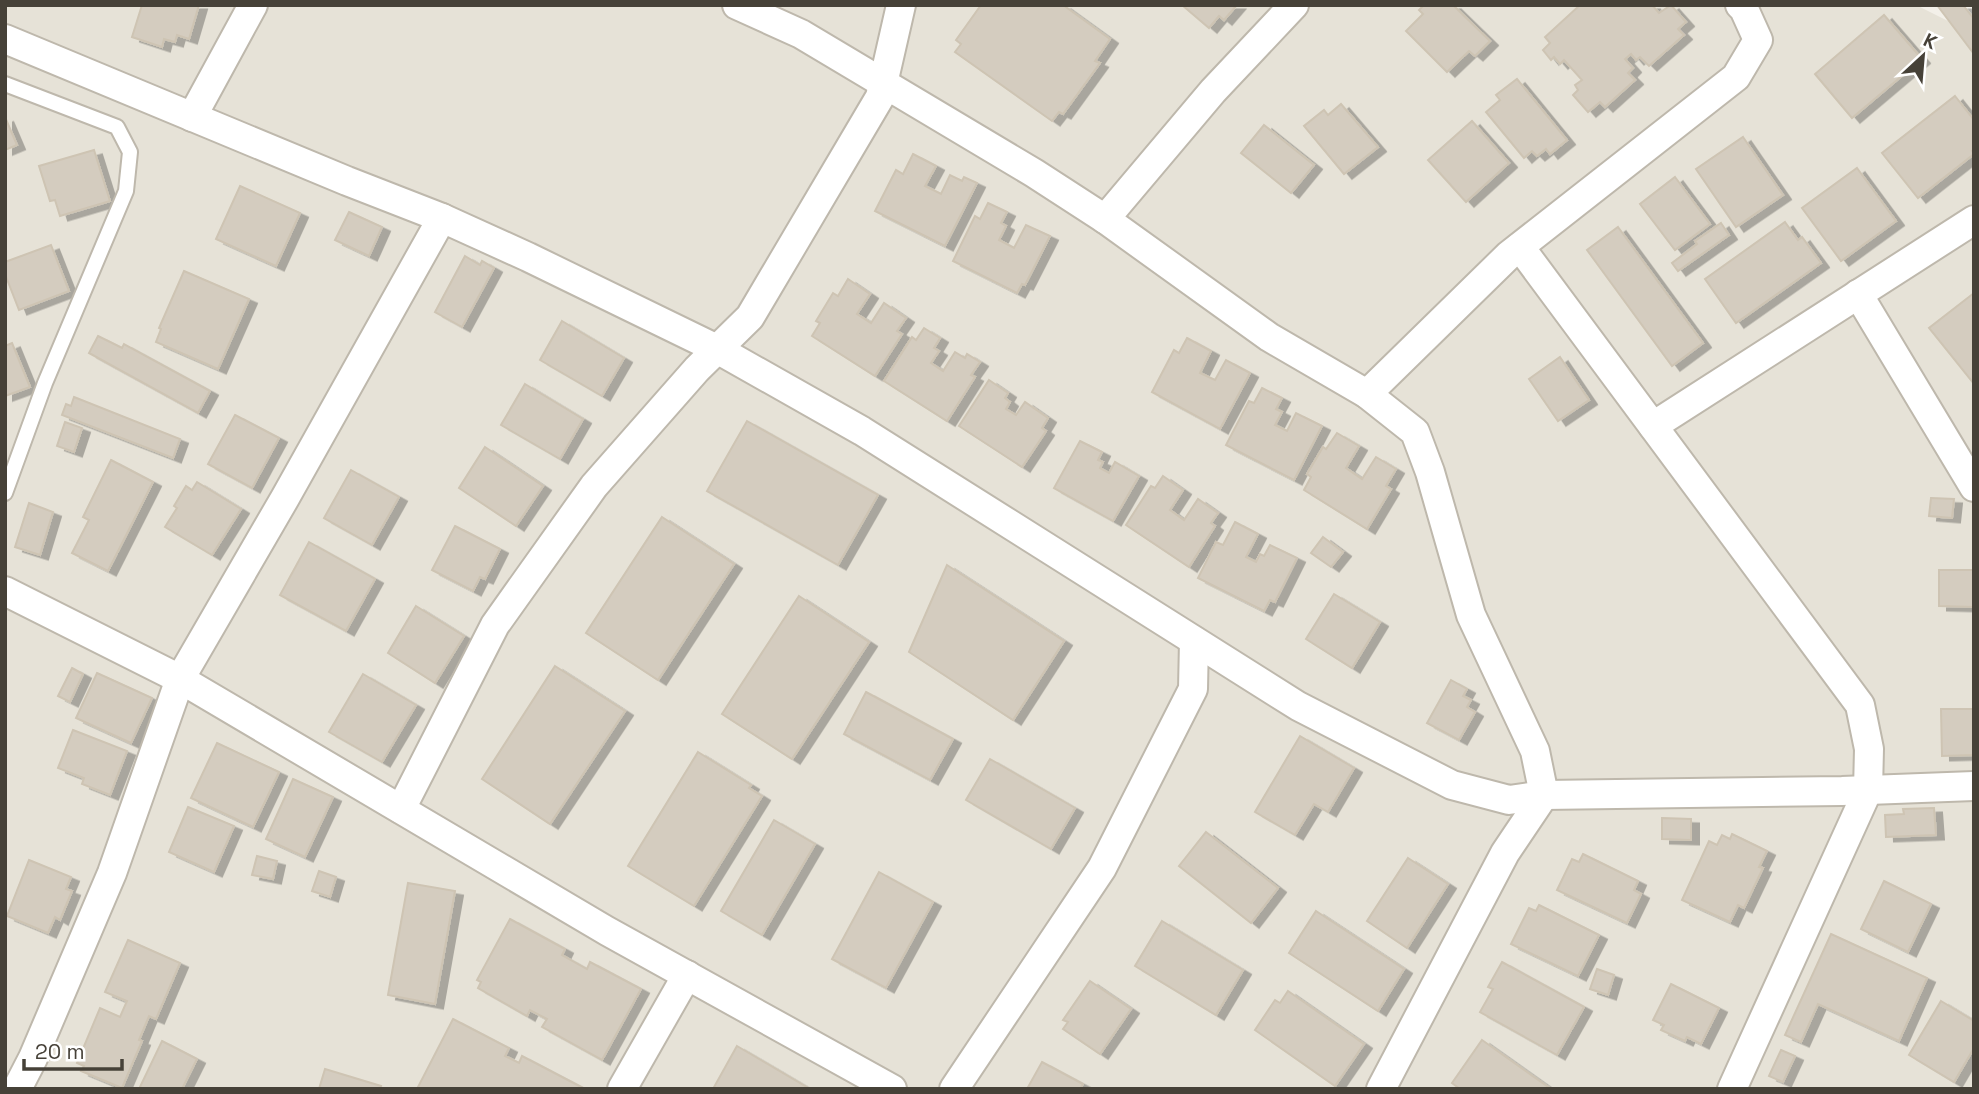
<svg xmlns="http://www.w3.org/2000/svg" width="1979" height="1094" viewBox="0 0 1979 1094" font-family="'Space Grotesk',sans-serif">
  <defs>
    <filter id="shadow"><feDropShadow dx="8" dy="4.5" stdDeviation="0" flood-color="#0004"/></filter>
  </defs>
  <rect width="100%" height="100%" fill="#f3f0e9"/>
  <path fill="#e6e2d7" d="M5 5H1916L1974 34V1089H5Z"/>
  <g fill="#d4ccbf" stroke="#cec4b3" stroke-width="2" filter="url(#shadow)">
    <path d="M142 5H199L189 39 177 35 175 42 164 39 162 47 132 37Z"/>
    <path d="M981 5H1063L1110 39 1095 61 1100 63 1063 114 1059 112 1052 121 955 52 961 44 956 40Z"/>
    <path d="M1182 5H1237L1224 20 1219 16 1209 28Z"/>
    <path d="M1424 5H1453L1490 41 1475 56 1469 51 1447 72 1406 31 1423 14 1419 10Z"/>
    <path d="M1580 5H1652L1659 13 1671 5 1686 22 1678 29 1684 35 1649 66 1640 57 1636 60 1631 54 1625 59 1633 68 1628 73 1635 80 1605 107 1600 102 1588 112 1573 95 1578 90 1575 85 1582 80 1564 60 1560 64 1554 57 1551 60 1543 50 1550 43 1545 37Z"/>
    <path d="M1937 5H1963L1974 19V54Z"/>
    <path d="M1884 15 1922 59 1852 118 1815 74Z"/>
    <path d="M1517 79 1567 140 1550 154 1546 149 1537 156 1532 151 1524 158 1486 112 1500 100 1496 95Z"/>
    <path d="M1955 96 1974 120V150L1972 151 1974 154 1918 198 1882 153Z"/>
    <path d="M1341 104 1378 147 1344 174 1304 126 1324 110 1328 115Z"/>
    <path d="M5 117 17 145 5 150Z"/>
    <path d="M1472 121 1509 163 1466 202 1428 160Z"/>
    <path d="M1264 125 1314 165 1291 193 1241 153Z"/>
    <path d="M1743 137 1783 195 1736 227 1696 169Z"/>
    <path d="M94 150 110 201 60 216 55 200 50 201 39 166Z"/>
    <path d="M913 154 936 166 925 186 941 194 950 175 962 181 964 177 977 183 945 246 875 211 896 170 903 174Z"/>
    <path d="M1857 168 1896 221 1841 261 1802 208Z"/>
    <path d="M1675 177 1710 224 1675 250 1640 204Z"/>
    <path d="M240 186 300 213 276 266 216 239Z"/>
    <path d="M988 203 1007 212 1001 223 1006 226 999 240 1014 248 1026 225 1050 236 1025 285 1022 284 1017 293 953 261 975 216 980 219Z"/>
    <path d="M349 212 382 227 369 256 335 240Z"/>
    <path d="M1785 222 1798 240 1802 237 1821 263 1736 323 1705 279Z"/>
    <path d="M1721 223 1729 235 1678 271 1672 263 1697 244 1695 241Z"/>
    <path d="M1618 227 1703 343 1672 366 1587 250Z"/>
    <path d="M51 245 69 291 19 310 5 274V262Z"/>
    <path d="M465 256 480 265 482 261 494 268 462 327 435 312Z"/>
    <path d="M184 271 249 299 218 369 156 342 161 329 159 328Z"/>
    <path d="M848 279 870 294 857 314 871 323 884 303 906 318 897 331 902 334 875 376 812 336 820 323 816 321 833 293 838 296Z"/>
    <path d="M1974 293V384L1929 328Z"/>
    <path d="M562 321 624 358 602 396 540 360Z"/>
    <path d="M924 328 940 338 934 348 939 351 931 363 943 371 955 352 965 358 967 354 980 362 971 375 975 377 947 421 884 381 912 337 916 340Z"/>
    <path d="M98 336 122 348 124 344 210 391 198 413 89 353Z"/>
    <path d="M1187 338 1211 351 1200 373 1215 380 1226 360 1250 373 1220 429 1152 392 1174 350 1179 353Z"/>
    <path d="M12 343 30 387 5 396V346Z"/>
    <path d="M1560 357 1589 400 1558 421 1529 379Z"/>
    <path d="M989 380 1008 393 1005 398 1010 402 1006 409 1016 415 1025 402 1048 418 1042 428 1046 431 1022 467 959 426Z"/>
    <path d="M525 384 583 419 560 459 501 425Z"/>
    <path d="M1262 388 1282 398 1276 409 1282 412 1275 425 1287 431 1296 413 1322 426 1294 480 1226 445 1249 401 1254 403Z"/>
    <path d="M74 397 180 439 173 458 62 415 66 404 71 406Z"/>
    <path d="M235 415 279 438 252 488 208 464Z"/>
    <path d="M747 421 878 495 838 565 707 491Z"/>
    <path d="M65 422 82 428 74 452 57 446Z"/>
    <path d="M1337 433 1359 446 1346 468 1362 479 1376 457 1396 469 1386 486 1391 489 1367 529 1304 490 1311 477 1307 474 1323 447 1326 449Z"/>
    <path d="M1080 441 1102 452 1098 460 1103 462 1100 468 1109 473 1115 462 1139 476 1113 521 1054 488Z"/>
    <path d="M485 447 543 486 516 526 459 488Z"/>
    <path d="M111 460 153 482 108 571 72 553 89 520 83 517Z"/>
    <path d="M351 470 399 497 372 545 324 518Z"/>
    <path d="M1163 476 1183 490 1170 510 1184 520 1198 499 1218 513 1211 523 1215 526 1189 567 1126 525 1151 486 1155 488Z"/>
    <path d="M197 482 241 509 212 555 165 527 177 508 174 506 186 486 192 490Z"/>
    <path d="M1931 498 1954 499 1952 518 1929 516Z"/>
    <path d="M29 503 53 512 40 555 15 547Z"/>
    <path d="M662 517 734 564 658 680 586 633Z"/>
    <path d="M1235 522 1258 534 1246 557 1256 562 1260 554 1264 556 1270 545 1297 558 1275 602 1270 600 1264 611 1198 578 1216 542 1223 545Z"/>
    <path d="M455 526 500 549 485 579 480 577 473 591 432 570Z"/>
    <path d="M1323 537 1343 552 1331 567 1311 553Z"/>
    <path d="M309 542 375 579 346 631 280 595Z"/>
    <path d="M947 565 1064 641 1013 720 909 652Z"/>
    <path d="M1939 570H1974V607L1939 606Z"/>
    <path d="M1334 594 1380 622 1352 668 1306 639Z"/>
    <path d="M799 596 869 642 792 759 722 714Z"/>
    <path d="M416 606 464 636 435 683 388 653Z"/>
    <path d="M555 666 625 711 550 824 482 779Z"/>
    <path d="M72 668 83 674 70 702 58 696Z"/>
    <path d="M97 673 152 698 131 743 76 718Z"/>
    <path d="M363 674 416 705 382 762 329 732Z"/>
    <path d="M1451 680 1467 689 1463 696 1471 700 1467 707 1475 712 1459 740 1427 723Z"/>
    <path d="M866 692 953 739 930 780 844 734Z"/>
    <path d="M1941 709H1974V755L1942 756Z"/>
    <path d="M73 730 127 751 110 795 82 784 84 778 58 768Z"/>
    <path d="M1300 736 1354 768 1328 812 1314 804 1295 835 1255 812Z"/>
    <path d="M217 743 279 772 253 827 191 798Z"/>
    <path d="M698 752 751 785 749 788 762 796 694 906 628 866Z"/>
    <path d="M990 759 1075 808 1051 849 966 800Z"/>
    <path d="M293 779 333 797 305 857 266 839Z"/>
    <path d="M188 807 234 826 214 872 169 852Z"/>
    <path d="M1934 808 1936 835 1886 837 1885 815 1904 814 1903 809Z"/>
    <path d="M1662 818 1691 819V840L1662 839Z"/>
    <path d="M774 820 815 844 762 935 721 911Z"/>
    <path d="M1206 832 1278 888 1251 923 1179 866Z"/>
    <path d="M1732 834 1767 851 1759 867 1763 868 1744 908 1738 905 1730 922 1682 900 1709 841 1717 845 1722 835 1730 839Z"/>
    <path d="M1583 854 1638 881 1634 890 1641 894 1627 923 1557 890 1572 859 1579 862Z"/>
    <path d="M257 856 277 861 273 879 252 875Z"/>
    <path d="M1408 858 1448 884 1407 948 1367 921Z"/>
    <path d="M29 860 71 877 66 889 72 891 60 920 55 917 48 933 7 916Z"/>
    <path d="M319 871 336 877 330 897 312 891Z"/>
    <path d="M879 872 933 902 886 988 832 959Z"/>
    <path d="M1884 881 1931 904 1908 952 1861 929Z"/>
    <path d="M408 883 455 891 435 1004 388 995Z"/>
    <path d="M1539 905 1599 935 1578 976 1511 944 1529 908 1536 911Z"/>
    <path d="M1316 911 1404 969 1378 1011 1289 953Z"/>
    <path d="M510 919 565 949 562 955 587 969 590 962 641 989 602 1060 542 1027 547 1019 530 1010 527 1016 478 988 481 982 477 980Z"/>
    <path d="M1162 921 1243 970 1216 1015 1135 966Z"/>
    <path d="M1831 934 1927 978 1899 1041 1818 1004 1801 1042 1785 1035Z"/>
    <path d="M128 940 180 963 156 1019 149 1016 139 1040 142 1041 122 1088 81 1071 84 1066 77 1063 100 1008 120 1017 127 1001 105 992Z"/>
    <path d="M1502 962 1584 1007 1557 1055 1480 1012 1493 989 1488 987Z"/>
    <path d="M1597 969 1614 975 1608 995 1590 989Z"/>
    <path d="M1090 981 1131 1009 1100 1054 1063 1029 1068 1022 1063 1020Z"/>
    <path d="M1671 984 1719 1008 1701 1044 1687 1037 1685 1041 1661 1030 1664 1025 1653 1020Z"/>
    <path d="M1288 991 1364 1044 1335 1086 1255 1030 1275 1000 1280 1003Z"/>
    <path d="M1941 1001 1974 1021V1048L1954 1082 1909 1055Z"/>
    <path d="M453 1019 509 1048 505 1056 519 1063 522 1056 585 1089H417Z"/>
    <path d="M1482 1040 1551 1089H1460L1452 1083Z"/>
    <path d="M162 1041 197 1059 182 1089H139Z"/>
    <path d="M737 1046 810 1089H713Z"/>
    <path d="M1781 1050 1795 1056 1783 1082 1769 1076Z"/>
    <path d="M1042 1062 1083 1084 1080 1089H1027Z"/>
    <path d="M325 1069 381 1086 380 1089H319Z"/>
  </g>
  <g fill="none" stroke-linecap="round" stroke-linejoin="round">
    <defs>
      <path id="service" d="M5 84 117 127 130 152 126 191 45 383 5 493"/>
      <g id="minor">
        <path d="M737 5 801 34 1034 173 1105 219 1269 337 1367 394 1415 432 1430 472 1471 615 1535 751 1544 795 1505 853 1381 1089"/>
        <path d="M5 39 347 181 442 218 528 257 717 349 862 431 1298 706 1452 785 1509 800 1544 795 1842 791 1974 786"/>
        <path d="M192 117 253 5"/>
        <path d="M1105 219 1213 91 1294 5"/>
        <path d="M1520 247 1860 705 1869 749 1868 790 1732 1089"/>
        <path d="M1858 294 1974 487"/>
        <path d="M1367 394 1509 255 1736 77 1758 40 1744 9 1740 5"/>
        <path d="M1653 426 1974 220"/>
        <path d="M5 591 180 679 607 931 892 1089"/>
        <path d="M401 809 495 625 594 486 697 369 750 317 880 97 901 5"/>
        <path d="M17 1089 33 1058 112 873 180 679 285 498 442 218"/>
        <path d="M622 1089 687 975"/>
        <path d="M954 1089 1102 868 1193 689 1194 641"/>
      </g>
    </defs>
    <use href="#service" stroke="#beb8ac" stroke-width="18"/>
    <use href="#minor" stroke="#beb8ac" stroke-width="32"/>
    <use href="#service" stroke="#fff" stroke-width="14"/>
    <use href="#minor" stroke="#fff" stroke-width="28"/>
  </g>
  <rect width="1979" height="1094" fill="none" stroke="#464138" stroke-width="14"/>
  <g transform="translate(1923 56) rotate(26)" stroke="#ffffff" stroke-width="5" paint-order="stroke">
  <path d="M0-5L12 26L0 18L-12 26Z" fill="#464138"/>
  <text y="-10" font-size="19" font-weight="bold" text-anchor="middle" fill="#464138">K</text>
  </g>
  <path d="M24 1059v10h98v-10" fill="none" stroke="#464138" stroke-width="3.5"/>
  <text x="35" y="1059" font-size="21" fill="#464138" stroke="#ffffff" stroke-width="5" paint-order="stroke">20 m</text>
</svg>
